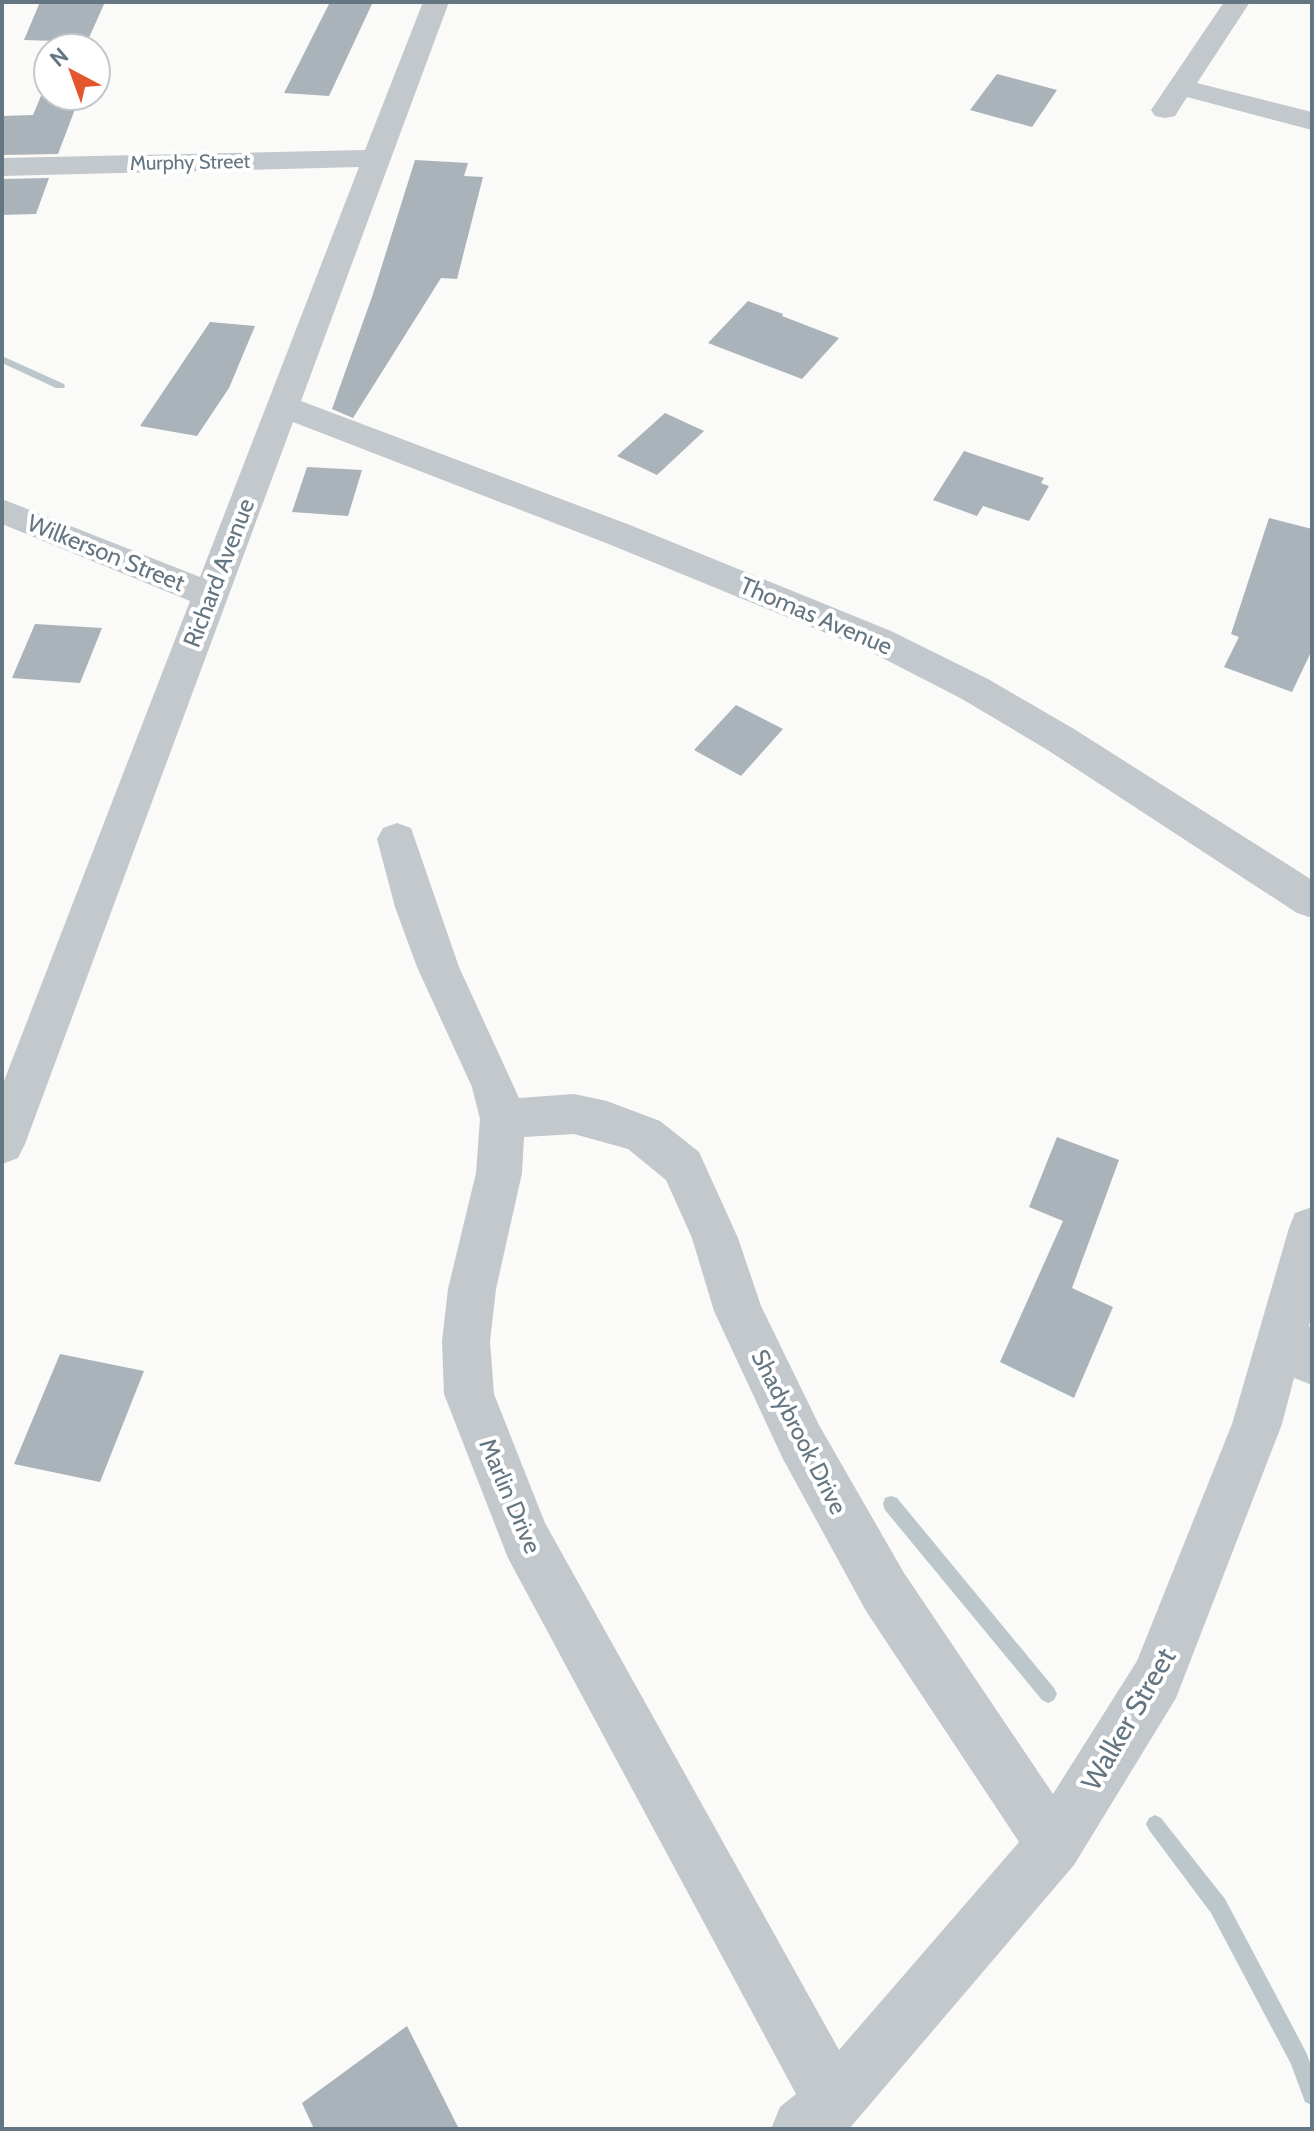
<svg xmlns="http://www.w3.org/2000/svg" width="1314" height="2131" viewBox="0 0 1314 2131" font-family="Cabin,sans-serif">
  <rect width="100%" height="100%" fill="#fafaf8"/>
  <g fill="none" stroke-linecap="round" stroke-linejoin="round">
    <g fill="#bbc7cb" fill-rule="evenodd">
      <path d="M2 356 64 384 65 386 64 388H56L2 363Z"/>
      <path d="M891 1496 897 1498 1054 1688 1057 1694 1054 1700 1048 1703 1042 1700 885 1510 883 1504 885 1498Z"/>
      <path d="M1155 1815 1161 1818 1225 1899 1306 2052 1312 2068V2105L1305 2102 1291 2064 1211 1913 1149 1830 1146 1824 1149 1818Z"/>
    </g>
  </g>
  <g fill="#aab3b9">
    <path d="M40 2H105L87 42 24 40Z"/>
    <path d="M330 2 372 4 329 96 284 93Z"/>
    <path d="M997 74 1057 90 1032 127 970 110Z"/>
    <path d="M41 96H80L58 154 2 155V116L33 115Z"/>
    <path d="M415 160 468 163 464 176 483 177 457 279 441 278 353 418 332 409 373 294Z"/>
    <path d="M49 178 36 214 2 215V179Z"/>
    <path d="M748 301 783 314 782 316 839 338 802 379 708 343Z"/>
    <path d="M210 322 255 326 229 388 197 436 140 426Z"/>
    <path d="M665 413 704 431 657 475 617 456Z"/>
    <path d="M964 451 1044 478 1041 483 1049 486 1029 521 983 506 977 516 933 500Z"/>
    <path d="M307 467 362 470 348 516 292 512Z"/>
    <path d="M1269 518 1312 529V650L1292 692 1224 667 1239 637 1231 634Z"/>
    <path d="M35 624 102 628 80 683 12 678Z"/>
    <path d="M736 705 783 729 741 776 694 750Z"/>
    <path d="M1057 1137 1119 1160 1072 1288 1113 1307 1074 1398 1000 1362 1063 1221 1029 1207Z"/>
    <path d="M60 1354 144 1371 100 1482 14 1464Z"/>
    <path d="M407 2026 459 2129H314L302 2103Z"/>
  </g>
  <g fill="none" stroke-linecap="round" stroke-linejoin="round">
    <g fill="#c3c8cc" fill-rule="evenodd">
      <path d="M423 2H449L301 401 630 525 891 631 988 679 1074 729 1312 880V918L1297 913 1046 749 962 699 865 649 606 543 293 422 25 1144 18 1158 2 1164V1086L190 601 2 524V499L200 577 359 167 2 176V158L365 150Z"/>
      <path d="M1224 2H1250L1197 83 1312 112V130L1187 97 1175 116 1165 118 1155 116 1151 110Z"/>
      <path d="M397 823 411 828 459 967 519 1098 574 1094 607 1101 660 1121 699 1152 738 1238 761 1306 819 1425 904 1573 1053 1794 1137 1661 1232 1424 1289 1228 1295 1213 1312 1207V1314L1309 1326 1312 1329V1385L1294 1378 1282 1424 1176 1698 1074 1865 849 2129H771L780 2107 796 2094 508 1558 444 1394 442 1341 448 1289 476 1173 480 1119 472 1087 417 967 395 907 377 839 383 828ZM574 1134 628 1149 666 1180 692 1238 714 1311 783 1459 866 1611 1019 1842 839 2050 545 1523 494 1394 490 1341 496 1289 522 1173 524 1137Z"/>
    </g>
  </g>
  <g text-anchor="middle" stroke-width="8" stroke-linejoin="round" paint-order="stroke">
    <g font-size="20" fill="#657683" stroke="#fff">
      <text transform="translate(190 162) rotate(-1)" y="7">Murphy Street</text>
    </g>
    <g font-size="24" fill="#657683" stroke="#fff">
      <text transform="translate(106 553) rotate(22)" y="8">Wilkerson Street</text>
      <text transform="translate(219 573) rotate(-69)" y="8">Richard Avenue</text>
      <text transform="translate(816 616) rotate(23)" y="8">Thomas Avenue</text>
      <text transform="translate(799 1432) rotate(63)" y="8">Shadybrook Drive</text>
      <text transform="translate(510 1496) rotate(67)" y="8">Marlin Drive</text>
    </g>
    <g font-size="28" fill="#657683" stroke="#fff">
      <text transform="translate(1128 1719) rotate(-60)" y="10">Walker Street</text>
    </g>
  </g>
  <rect width="1314" height="2131" fill="none" stroke="#657683" stroke-width="8"/>
  <g transform="translate(72 72) rotate(319)"><circle r="38" fill="#ffffff" stroke="#c1c8cd" stroke-width="2"/>
  <path d="M0-6L14 30L0 20L-14 30Z" fill="#e4572e"/>
  <text y="-12" font-size="22" font-weight="bold" text-anchor="middle" fill="#657683">N</text>
  </g>
</svg>
